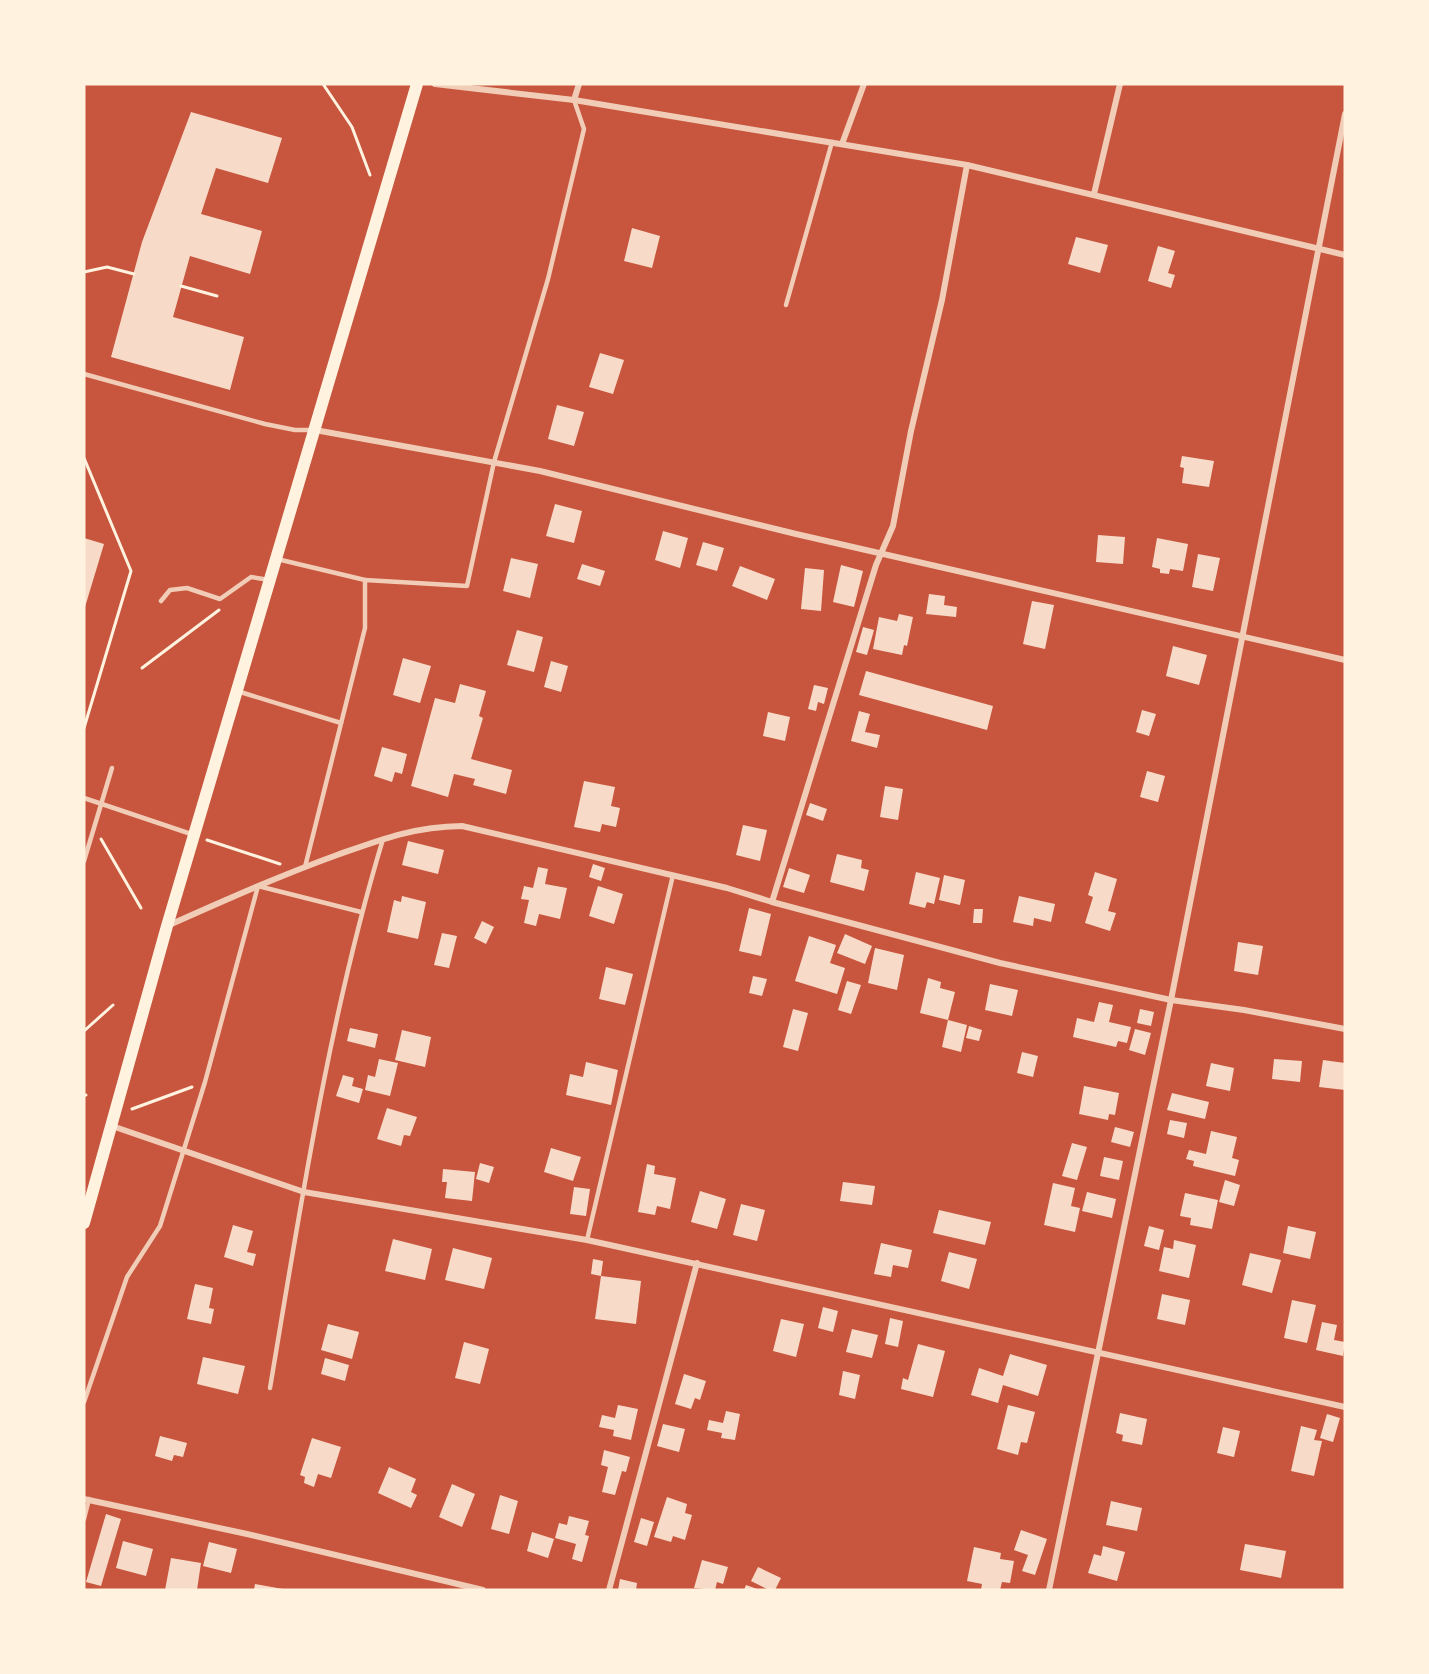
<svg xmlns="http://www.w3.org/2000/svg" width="1429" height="1674" viewBox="0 0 1429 1674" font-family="'Open Sans',sans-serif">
  <rect width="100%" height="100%" fill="#c8553d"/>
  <g fill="#f7dbc8">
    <path d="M191 112 282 138 268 183 216 168 201 214 262 231 250 274 190 256 173 317 244 337 230 390 111 357 142 242Z"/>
    <path d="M632 228 660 236 652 268 624 261Z"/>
    <path d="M1076 237 1108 245 1100 273 1068 264Z"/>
    <path d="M1158 246 1175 251 1168 273 1175 275 1171 288 1148 281Z"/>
    <path d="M600 353 624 360 613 394 589 387Z"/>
    <path d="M557 405 584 412 574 446 548 439Z"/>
    <path d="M1182 456 1214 461 1209 487 1182 483 1184 468 1180 467Z"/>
    <path d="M555 504 582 511 574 543 546 536Z"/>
    <path d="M663 531 688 538 680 568 655 560Z"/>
    <path d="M1098 535 1125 537 1123 564 1096 562Z"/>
    <path d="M84 538 104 544 85 607H84Z"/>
    <path d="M1157 538 1188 544 1183 571 1170 569 1169 574 1160 573V569L1152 567Z"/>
    <path d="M703 542 724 548 717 571 696 565Z"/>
    <path d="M1198 554 1220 558 1213 591 1192 587Z"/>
    <path d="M511 558 538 564 530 598 503 591Z"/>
    <path d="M582 564 605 571 600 586 577 579Z"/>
    <path d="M841 565 863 571 854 607 833 602Z"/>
    <path d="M740 566 775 579 767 600 732 586Z"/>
    <path d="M805 568 824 570 821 611 801 609Z"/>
    <path d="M929 594 945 596 944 605 957 607 956 617 926 614Z"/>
    <path d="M1032 601 1054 605 1045 649 1023 644Z"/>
    <path d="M899 614 913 617 907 646 904 645 902 655 873 649 879 617 897 621Z"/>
    <path d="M863 627 874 630 867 655 856 652Z"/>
    <path d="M517 630 543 637 534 672 507 665Z"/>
    <path d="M1173 646 1207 655 1199 685 1166 676Z"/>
    <path d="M403 658 431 666 420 703 393 695Z"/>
    <path d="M551 661 568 666 561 692 544 687Z"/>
    <path d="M866 671 993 706 987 730 859 695Z"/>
    <path d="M460 684 486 691 479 716 483 718 471 759 512 770 506 794 473 785 475 779 454 774 448 797 411 786 435 698 455 703Z"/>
    <path d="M814 685 828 688 824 704 818 702 816 711 808 709Z"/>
    <path d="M1142 710 1156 714 1149 736 1136 732Z"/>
    <path d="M859 711 870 714 865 732 880 735 877 748 851 741Z"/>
    <path d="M768 712 790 717 785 741 763 736Z"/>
    <path d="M382 747 407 754 402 774 395 772 392 782 374 776Z"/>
    <path d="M1147 771 1165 776 1158 802 1140 797Z"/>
    <path d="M584 781 615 787 611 806 620 808 616 827 602 824 600 832 574 827Z"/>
    <path d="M885 786 903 789 898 820 880 817Z"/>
    <path d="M810 803 827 809 823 821 806 815Z"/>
    <path d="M743 825 767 830 760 861 736 855Z"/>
    <path d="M408 841 444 850 438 874 402 865Z"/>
    <path d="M837 854 862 860 861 868 869 870 864 891 830 882Z"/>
    <path d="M593 864 605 868 601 881 589 877Z"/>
    <path d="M538 867 548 869 545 884 567 888 560 919 539 914 536 926 524 923 529 900 521 899 524 886 533 888Z"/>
    <path d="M789 868 810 875 804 893 783 887Z"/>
    <path d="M916 872 940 878 934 904 927 902 925 908 909 904Z"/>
    <path d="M1095 872 1117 879 1108 911 1116 913 1110 931 1085 923 1093 897 1088 895Z"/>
    <path d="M944 875 965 880 960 905 939 900Z"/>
    <path d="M598 886 623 894 614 924 589 916Z"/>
    <path d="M402 896 426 902 418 939 387 932 394 900 401 902Z"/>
    <path d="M1019 896 1055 904 1051 922 1034 918 1033 926 1013 922Z"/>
    <path d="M749 908 771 914 761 956 739 951Z"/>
    <path d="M974 909H983L982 923H973Z"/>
    <path d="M482 921 494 927 486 944 474 938Z"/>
    <path d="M442 933 457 936 449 968 434 965Z"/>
    <path d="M845 934 872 946 865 964 837 953Z"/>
    <path d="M809 936 836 945 830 963 845 968 837 994 795 981Z"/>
    <path d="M1238 942 1263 946 1258 975 1234 971Z"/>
    <path d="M875 948 904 955 897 990 868 983Z"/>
    <path d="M606 967 633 974 625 1005 599 999Z"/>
    <path d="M753 976 767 979 762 996 749 993Z"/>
    <path d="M928 978 941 982 940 988 955 992 948 1020 920 1013Z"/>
    <path d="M847 981 861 985 851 1014 838 1010Z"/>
    <path d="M990 984 1018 990 1012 1016 985 1010Z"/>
    <path d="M1099 1002 1113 1005 1109 1022 1131 1027 1127 1043 1118 1041 1116 1047 1073 1037 1077 1018 1094 1022Z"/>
    <path d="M793 1009 808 1013 798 1051 783 1047Z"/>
    <path d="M1140 1009 1154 1012 1151 1026 1137 1023Z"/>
    <path d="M948 1020 967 1025 961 1052 942 1047Z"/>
    <path d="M969 1026 982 1030 979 1041 966 1038Z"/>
    <path d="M350 1028 378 1034 375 1048 347 1041Z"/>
    <path d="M1135 1029 1151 1033 1145 1055 1129 1050Z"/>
    <path d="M402 1030 431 1037 425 1067 395 1060Z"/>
    <path d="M1022 1052 1038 1056 1033 1077 1017 1073Z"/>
    <path d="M379 1059 398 1063 390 1096 365 1090 368 1075 375 1077Z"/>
    <path d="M1274 1059 1302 1061 1300 1082 1272 1079Z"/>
    <path d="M1323 1060 1345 1063V1090L1319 1087Z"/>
    <path d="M586 1062 618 1070 611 1105 566 1095 570 1074 583 1077Z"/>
    <path d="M1211 1063 1234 1068 1230 1091 1206 1086Z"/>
    <path d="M343 1075 354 1078 352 1086 363 1089 359 1103 336 1096Z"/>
    <path d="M1084 1086 1119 1093 1115 1115 1109 1114 1108 1120 1079 1114Z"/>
    <path d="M1172 1093 1209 1102 1205 1119 1167 1110Z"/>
    <path d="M387 1108 417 1117 410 1136 404 1135 401 1146 377 1139Z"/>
    <path d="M1170 1120 1187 1123 1184 1138 1167 1134Z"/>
    <path d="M1115 1127 1134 1132 1130 1147 1111 1142Z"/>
    <path d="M1211 1131 1237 1137 1232 1158 1239 1160 1235 1176 1193 1166 1194 1161 1186 1159 1189 1150 1206 1154Z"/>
    <path d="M1072 1143 1087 1147 1077 1180 1062 1176Z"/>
    <path d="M551 1148 581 1157 573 1181 544 1172Z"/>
    <path d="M1104 1157 1123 1161 1119 1180 1100 1176Z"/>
    <path d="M480 1163 494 1167 489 1183 476 1179Z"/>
    <path d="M647 1164 655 1166 654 1174 676 1178 670 1209 657 1206 655 1215 638 1212Z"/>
    <path d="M443 1169 475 1172 472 1201 445 1198 447 1182H442Z"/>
    <path d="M1225 1180 1240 1185 1234 1206 1219 1202Z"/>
    <path d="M843 1182 875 1186 872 1205 840 1201Z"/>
    <path d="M1053 1183 1075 1188 1071 1206 1080 1208 1075 1232 1044 1225Z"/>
    <path d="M574 1187 590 1189 586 1216 570 1214Z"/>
    <path d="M700 1191 726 1199 717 1229 691 1222Z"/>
    <path d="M1087 1192 1116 1199 1112 1218 1082 1211Z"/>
    <path d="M1185 1193 1218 1200 1212 1229 1190 1225 1191 1218 1180 1216Z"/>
    <path d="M741 1204 765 1210 757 1241 733 1235Z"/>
    <path d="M939 1210 991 1222 985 1245 933 1233Z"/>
    <path d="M233 1225 253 1231 247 1252 256 1254 253 1266 224 1257Z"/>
    <path d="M1149 1226 1164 1230 1159 1250 1144 1246Z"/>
    <path d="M1288 1226 1316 1232 1310 1259 1283 1253Z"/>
    <path d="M393 1239 432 1249 425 1280 385 1271Z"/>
    <path d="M1174 1240 1196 1245 1189 1278 1159 1271 1164 1247 1173 1249Z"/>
    <path d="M881 1243 912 1250 908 1268 893 1265 891 1277 874 1274Z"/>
    <path d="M453 1248 492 1258 484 1289 445 1280Z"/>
    <path d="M949 1252 977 1259 969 1289 941 1281Z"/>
    <path d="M1250 1253 1281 1260 1272 1293 1242 1285Z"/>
    <path d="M593 1259 603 1261 601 1276 591 1274Z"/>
    <path d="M601 1276 641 1281 636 1324 595 1319Z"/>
    <path d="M195 1284 213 1288 209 1308 214 1309 211 1324 187 1319Z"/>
    <path d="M1162 1294 1190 1300 1185 1325 1157 1319Z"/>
    <path d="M1292 1300 1316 1305 1307 1343 1284 1338Z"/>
    <path d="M823 1307 838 1311 833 1332 818 1328Z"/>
    <path d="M890 1318 903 1321 898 1347 885 1344Z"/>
    <path d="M781 1319 804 1324 796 1357 773 1351Z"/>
    <path d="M1322 1322 1337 1325 1334 1340 1345 1342 1343 1356 1316 1350Z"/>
    <path d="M328 1324 359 1332 352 1359 321 1350Z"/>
    <path d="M852 1329 878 1335 872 1358 846 1352Z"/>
    <path d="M464 1342 489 1349 480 1384 455 1378Z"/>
    <path d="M918 1344 945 1351 933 1397 901 1389 903 1378 908 1380Z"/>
    <path d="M1010 1354 1047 1365 1038 1396 1003 1385 998 1403 971 1395 979 1368 1003 1376Z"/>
    <path d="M203 1357 245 1366 238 1394 197 1384Z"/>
    <path d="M325 1358 349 1365 345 1381 321 1374Z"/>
    <path d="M843 1371 860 1375 855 1399 839 1395Z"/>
    <path d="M684 1374 706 1381 700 1400 695 1398 691 1409 675 1404Z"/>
    <path d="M618 1405 638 1409 631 1440 613 1436 614 1430 599 1427 602 1415 615 1418Z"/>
    <path d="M1008 1405 1035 1412 1027 1443 1021 1442 1018 1455 997 1449Z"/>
    <path d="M726 1411 740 1414 735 1440 721 1438 722 1433 707 1430 709 1420 723 1423Z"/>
    <path d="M1120 1413 1147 1419 1142 1445 1122 1441 1123 1435 1116 1433Z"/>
    <path d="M1327 1414 1340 1418 1333 1442 1320 1438Z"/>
    <path d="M663 1424 685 1429 679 1452 657 1446Z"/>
    <path d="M1301 1426 1317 1430 1314 1440 1322 1441 1314 1476 1291 1471Z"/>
    <path d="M1223 1427 1240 1431 1234 1457 1217 1453Z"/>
    <path d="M160 1436 187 1443 183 1457 174 1455 172 1461 155 1456Z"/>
    <path d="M312 1438 341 1447 331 1478 318 1474 314 1487 304 1483 305 1477 300 1475Z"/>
    <path d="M604 1450 630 1457 626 1472 622 1471 615 1495 602 1492 608 1467 601 1465Z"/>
    <path d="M389 1467 416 1479 411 1492 417 1495 411 1508 378 1493Z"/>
    <path d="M452 1484 475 1494 462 1527 439 1517Z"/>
    <path d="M500 1495 518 1501 509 1534 491 1529Z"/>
    <path d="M667 1497 687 1504 685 1513 692 1515 685 1540 673 1536 671 1542 654 1537Z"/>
    <path d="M1111 1501 1142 1508 1137 1531 1106 1525Z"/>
    <path d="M106 1514 121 1519 101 1586 86 1582Z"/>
    <path d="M569 1516 589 1521 585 1535 589 1536 582 1562 572 1559 576 1544 555 1538 559 1523 567 1525Z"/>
    <path d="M641 1518 654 1522 647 1546 634 1542Z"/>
    <path d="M1021 1530 1047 1539 1035 1575 1022 1571 1028 1555 1014 1550Z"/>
    <path d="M532 1532 554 1539 548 1558 527 1551Z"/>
    <path d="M123 1541 153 1549 146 1576 116 1568Z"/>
    <path d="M209 1542 237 1549 231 1573 203 1566Z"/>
    <path d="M1245 1544 1286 1551 1281 1578 1240 1570Z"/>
    <path d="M1103 1546 1125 1552 1117 1581 1088 1573 1094 1554 1101 1556Z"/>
    <path d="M974 1547 1001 1553 1000 1559 1014 1561 1010 1583 1002 1582 1000 1590H981L982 1584 967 1581Z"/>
    <path d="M171 1558 201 1563 197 1590H165Z"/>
    <path d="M702 1560 728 1567 723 1584 717 1582 715 1590 694 1588Z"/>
    <path d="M758 1567 781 1578 775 1590H769L751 1581Z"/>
    <path d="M620 1579 637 1583 636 1590H618Z"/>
    <path d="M255 1584 283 1589V1590H254Z"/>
    <path d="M746 1585 760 1590H744Z"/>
  </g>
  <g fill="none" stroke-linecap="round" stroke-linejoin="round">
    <g stroke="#fff3e0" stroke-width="3">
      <path d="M323 84 352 127 370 175"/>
      <path d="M84 272 107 267 134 274"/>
      <path d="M181 286 217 296"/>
      <path d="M84 458 131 571 84 728"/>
      <path d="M142 668 219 610"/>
      <path d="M101 839 141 908"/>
      <path d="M207 840 280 864"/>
      <path d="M84 1031 113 1005"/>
      <path d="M84 1095H86"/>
      <path d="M132 1109 192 1087"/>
    </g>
    <g stroke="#f1ccb7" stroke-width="4.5">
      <path d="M786 305 832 142"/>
      <path d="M84 374 265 424 295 430H313"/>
      <path d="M277 559 365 580V628L305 867"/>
      <path d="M365 580 467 586 494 462 548 279 584 129 574 100"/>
      <path d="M161 601 170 590 187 588 220 599 251 577 269 580"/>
      <path d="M237 691 341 723"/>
      <path d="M84 798 194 835"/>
      <path d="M84 861 112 768"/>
      <path d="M587 1240 673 875"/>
      <path d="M270 1388C301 1204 329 1018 383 839"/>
      <path d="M84 1402 127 1277 160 1226 205 1082 258 886 361 912"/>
      <path d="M84 1519 89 1499"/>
    </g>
    <g stroke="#f1ccb7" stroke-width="6">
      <path d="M435 84 574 100 967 165 1345 255"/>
      <path d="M574 100 579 84"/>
      <path d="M842 144 864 84"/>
      <path d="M1094 194 1120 84"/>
      <path d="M315 430 540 471 796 534 1345 660"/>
      <path d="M772 902 876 565 893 526 911 431 942 300 967 165"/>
      <path d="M167 926C223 901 279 876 337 855 382 839 413 827 462 826L727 888 772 902 1000 963 1171 1000 1244 1010 1345 1029"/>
      <path d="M112 1126 304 1192 587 1240 1345 1407"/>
      <path d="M84 1499 247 1534 483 1590"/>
      <path d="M609 1590 697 1263"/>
      <path d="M1049 1590 1171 1000 1345 114"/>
    </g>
    <path stroke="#fff3e0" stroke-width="12" d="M84 1223 167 926 417 84"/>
  </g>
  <rect width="1429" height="1674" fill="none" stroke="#fff3e0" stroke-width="171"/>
</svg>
